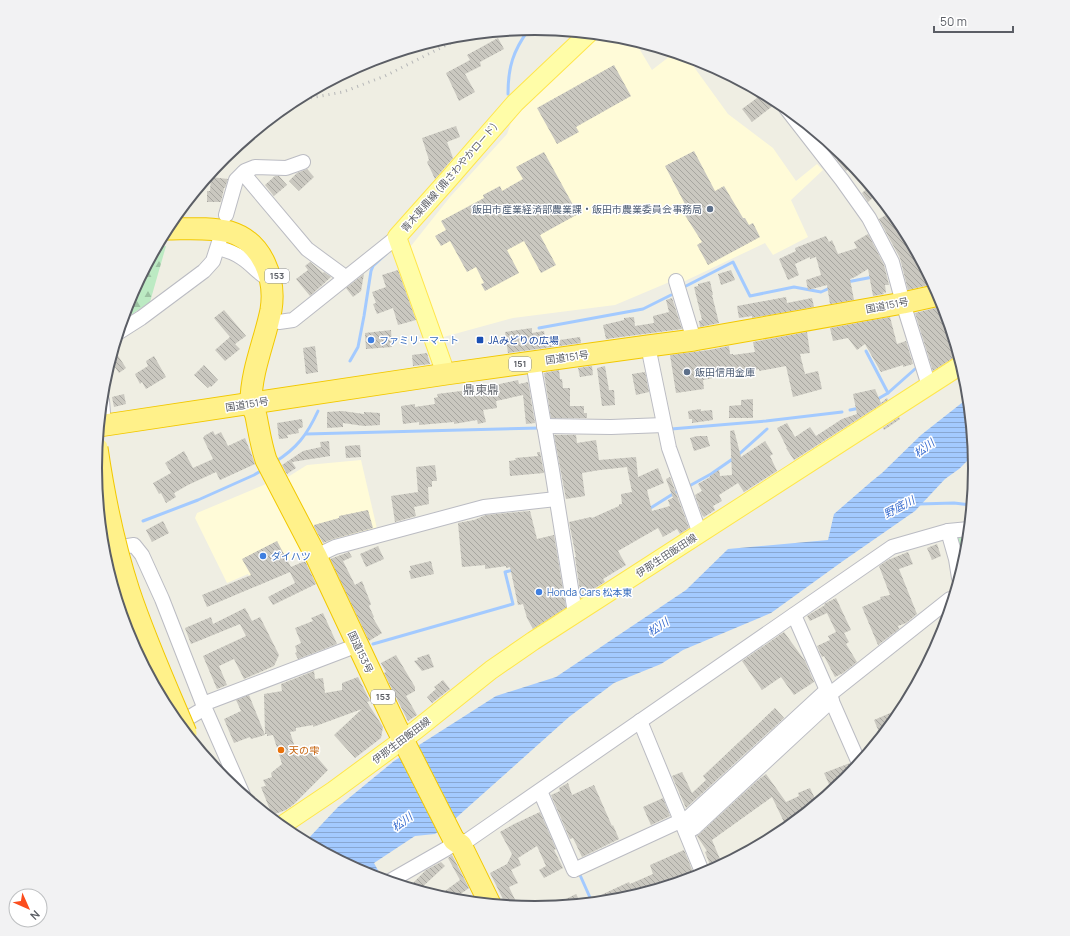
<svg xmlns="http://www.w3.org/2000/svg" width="1070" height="936" viewBox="0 0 1070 936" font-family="Manrope,'Noto Sans JP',sans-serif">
  <defs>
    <pattern id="forest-firs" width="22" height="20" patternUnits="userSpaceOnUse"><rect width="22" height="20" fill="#bceac3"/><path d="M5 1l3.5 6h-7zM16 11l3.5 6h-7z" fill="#9cc1a2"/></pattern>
    <pattern id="park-crowns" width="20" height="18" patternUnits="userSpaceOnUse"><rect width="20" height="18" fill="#bceac3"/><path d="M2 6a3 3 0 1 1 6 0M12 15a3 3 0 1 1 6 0" fill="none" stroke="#9cc1a2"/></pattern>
    <pattern id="water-rules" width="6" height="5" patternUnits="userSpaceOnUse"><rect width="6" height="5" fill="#a3caff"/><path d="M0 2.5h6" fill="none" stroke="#88a7d2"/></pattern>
    <pattern id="building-back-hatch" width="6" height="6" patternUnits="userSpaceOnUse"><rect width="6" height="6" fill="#cac8c0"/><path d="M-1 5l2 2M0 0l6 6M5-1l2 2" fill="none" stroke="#a7a6a0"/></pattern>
  </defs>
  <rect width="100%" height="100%" fill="#efeee3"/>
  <g fill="#fffbd8">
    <path d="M600 34 621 37 634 40 652 70 674 53 686 56 728 114 773 148 796 181 817 164 823 170 791 200 808 237 773 255 765 243 685 281 679 278 615 305 513 318 440 338 407 251 450 197 507 134 512 120Z"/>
    <path d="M361 460 378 533 318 549 283 480 307 465Z"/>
    <path d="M271 482 307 551 251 579 248 574 227 583 195 518 197 513Z"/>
  </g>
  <path fill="url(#forest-firs)" d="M166 246 150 302 122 321 129 299 157 247Z"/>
  <path fill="url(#park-crowns)" d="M968 534 966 554 962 569 954 538Z"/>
  <path fill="url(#water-rules)" d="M968 398 974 454 959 469 945 479 915 511 843 561 771 613 683 650 661 664 614 683 569 717 457 817 435 834 415 836 374 863 380 874 376 877 366 874 305 842 338 807 394 761 496 696 556 677 686 590 728 549 828 540 834 514 872 481 882 473 921 435Z"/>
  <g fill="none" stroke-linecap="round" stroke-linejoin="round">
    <g stroke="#a3caff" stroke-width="3">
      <path d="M508 94C508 67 513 51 529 29"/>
      <path d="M847 282 873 277"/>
      <path d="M686 286 733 262 750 296 794 287 821 292 830 288"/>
      <path d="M539 328 643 309 671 295"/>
      <path d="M866 351 888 393"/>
      <path d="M350 361 358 347 364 316 371 271 373 266 386 254"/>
      <path d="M876 400 888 393 915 369"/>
      <path d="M850 410 860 408"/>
      <path d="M671 429 766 421 842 412"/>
      <path d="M306 434 540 428"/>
      <path d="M738 455 767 429"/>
      <path d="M275 462C297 448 307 435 318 411"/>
      <path d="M691 485 711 474 734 458"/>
      <path d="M919 504 954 503 971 505"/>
      <path d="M649 509 676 492"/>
      <path d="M143 521 198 500 254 475 264 469"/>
      <path d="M373 644 513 604 505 572 514 570"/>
      <path d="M581 872 580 875 592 902"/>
    </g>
  </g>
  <g fill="url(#building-back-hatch)">
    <path d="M498 38 504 49 480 62 481 66 465 74 475 92 459 101 446 73 470 60 467 55Z"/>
    <path d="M614 65 631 96 576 127 579 132 557 144 537 108Z"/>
    <path d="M745 84 767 96 774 105 752 122 742 109 757 98Z"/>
    <path d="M456 126 460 137 447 142 453 158 435 179 427 162 429 160 422 138Z"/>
    <path d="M694 151 715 191 724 186 743 218H745L749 225 753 223 760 237 708 265 697 245 702 242 681 209 686 206 665 166Z"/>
    <path d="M544 152 578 214 540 235 556 265 541 273 524 241 507 250 519 273 485 291 481 284 484 283 476 267 467 272 450 241 441 246 435 236 446 230 441 221 484 198 483 195 500 186 502 191 523 179 516 167Z"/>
    <path d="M843 155 853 165 846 171 837 160Z"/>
    <path d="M307 169 314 177 299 191 289 181 297 173Z"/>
    <path d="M275 176H279L287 185 274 196 265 185Z"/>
    <path d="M211 177 228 179 225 188H224L221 202H207V191H210Z"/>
    <path d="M870 186 877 194 868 202 862 193Z"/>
    <path d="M892 214 901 224 933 284 908 290 900 258 879 219 886 215 887 217Z"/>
    <path d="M868 234 884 265 889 285H885L886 293 883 292 884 294 873 296 868 269 855 277 850 279 854 300 830 304 827 285 808 290 806 280 821 275 816 257 810 259V257L795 264 799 275 788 280 779 259 796 251 795 248 826 236 829 242 832 240 838 254 857 248 854 242Z"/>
    <path d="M310 262 323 273 324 272 331 277 310 296 296 279 308 270 305 266Z"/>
    <path d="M398 270 416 320 398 325 393 308 377 314 373 304 376 303 372 292 386 287 382 275Z"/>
    <path d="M731 270 735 280 721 285 718 274Z"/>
    <path d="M364 274 361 291 353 297 346 288Z"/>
    <path d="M710 281 713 295H712L719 323 700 327 699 321 702 320 694 287 698 286V284Z"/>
    <path d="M786 297 787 303 812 298 814 307 752 318V316L739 318 737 306Z"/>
    <path d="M672 298 682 329 606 339 603 325 624 320V318L634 317 635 326 654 323 653 316 669 312 666 300Z"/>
    <path d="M943 306 958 355 933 371 915 313Z"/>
    <path d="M224 310 246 336 235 344 240 349 225 361 215 350 230 337 214 318Z"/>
    <path d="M890 317 897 344 906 341 913 364 903 367V365L881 372 865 344 857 350 848 338 833 341 830 328Z"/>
    <path d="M532 328V333L544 331 546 342 580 337 581 343 508 353 505 332Z"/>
    <path d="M391 330 392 347 366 349 365 333Z"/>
    <path d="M807 332 810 353 800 354 805 374 818 371 822 389 793 397 786 366 759 371V369L703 380 704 389 676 393 670 355 709 350 729 346 730 354H733V355L755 352 753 342Z"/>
    <path d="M315 346 318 372 306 374 303 348Z"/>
    <path d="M427 353 430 364 413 366 412 355Z"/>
    <path d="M117 354 126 368 119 373 110 360 111 357Z"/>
    <path d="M154 356 166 377 146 389 142 382 140 384 135 374 148 366 146 361Z"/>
    <path d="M204 365 218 380 211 387 210 386 208 388 194 375Z"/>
    <path d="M592 366 593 375 580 377 578 368Z"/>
    <path d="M605 366 609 390H614L615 405 602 406 597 368Z"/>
    <path d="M559 370 560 379H562L563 388H570V406H584V413H587V418H551L544 373Z"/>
    <path d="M645 372 649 392 636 395 632 374Z"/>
    <path d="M518 380 519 384 528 382 535 423 526 424 523 395 496 401 497 408 483 410 486 422 478 424 477 420 454 424V422L419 425V422L403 424 401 406 415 404V407L435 404 434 398 438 397 437 394 469 390V394L488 392 486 387Z"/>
    <path d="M875 389 881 403 887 398 888 400 794 460 786 448H787L777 428 787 423 795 437 810 427 816 436 842 419 857 414 853 394Z"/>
    <path d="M124 394 126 404 114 407 112 397Z"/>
    <path d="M753 399V418H729V406L741 405V400Z"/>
    <path d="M701 409V411L712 410 713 420 692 423V419H689L688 411Z"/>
    <path d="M342 411 364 414V412L380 413V425L364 426 343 423V427L327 428V412Z"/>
    <path d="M899 417 900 419 884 430 883 428Z"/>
    <path d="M302 419 303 427 298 429 299 433 287 435 288 438 279 439 277 423Z"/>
    <path d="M734 430 741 457 765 441 773 454 770 456 777 471 744 492 738 483 719 495 722 501 713 506 715 510 704 517 702 515 695 495 702 491 698 484 710 477V476L719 470 720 476 732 475 730 431Z"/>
    <path d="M213 431 215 435 221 432 228 446 245 438 251 453 255 464 220 480 216 472 188 485 174 493 176 497 166 503 161 493 159 494 153 483 171 473 165 463 184 451 193 468 213 459 203 438 204 437V436Z"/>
    <path d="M554 435H576L577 443 596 440 599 460 636 457 638 477 658 468 664 483 647 490 652 511 670 506 668 500 673 498 666 479 670 477 689 528 680 534 677 529 663 537 658 528 618 551 626 565 603 579 605 582 581 597 575 557H576L569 522 591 517 592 518 619 506V504H622L621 494 632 492 627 467 600 470 582 473 585 496 566 499Z"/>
    <path d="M697 436H707L710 446 694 451 690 438Z"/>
    <path d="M329 441 330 456 292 462 296 468 287 474 282 465 303 451 321 447 320 442Z"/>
    <path d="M360 445 361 457 346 458 345 446Z"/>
    <path d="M537 452H540L544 473 510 476 509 461 516 460 515 458 538 456Z"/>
    <path d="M435 465 437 481H432V487H428L429 504 414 507 416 516 395 522 391 496 418 492 416 467Z"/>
    <path d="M368 510 373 528 333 539 323 543 314 527V525L339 518V516Z"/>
    <path d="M530 511 537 539 554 535 566 608 533 629 527 618 523 604 518 605 510 567 506 568V566L485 569V565L462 567 458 523 474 520 486 515Z"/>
    <path d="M163 521 169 533 152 542 146 530Z"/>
    <path d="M277 541 291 567 305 561 316 584 273 605 268 597 295 583 290 572 207 607 202 595 251 575 242 559Z"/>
    <path d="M937 544 941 556 932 560 927 548Z"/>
    <path d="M378 546 384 559 366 567 360 554Z"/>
    <path d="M349 552 352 557 343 561 355 585 362 581 371 604 369 606 374 617 373 618 382 633 369 641 330 559Z"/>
    <path d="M908 552 913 564 899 569 917 614 906 623 898 626 899 629 878 645 862 607 881 599 880 597 890 595 879 566 888 560Z"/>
    <path d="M431 561 434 574 411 579 409 571 411 570 410 566Z"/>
    <path d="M836 598 851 630 844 633 849 642 846 644 857 662 843 673 835 677 824 656 822 657 817 646 830 640 828 636 836 632 827 613 810 621 807 616 825 605 824 604Z"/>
    <path d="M245 608 252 621 260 617 279 655 274 666 244 679 234 659 219 666 227 685 217 689 203 656 246 636 240 624 191 644 185 628 211 617 213 624Z"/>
    <path d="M323 613 337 644 298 659 295 653 297 652 295 646 301 643 295 628 313 621 311 618Z"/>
    <path d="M784 632 805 661 814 682 794 695 781 677 762 690 742 661Z"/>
    <path d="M429 654 434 667 422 671 414 661 418 660 417 658Z"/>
    <path d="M396 655 415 687V691L406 696 417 715 408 721 384 673 386 672 381 663Z"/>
    <path d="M314 671 315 679 323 678 325 693 342 690V683L358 677 370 701 367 702 383 727 381 738 355 758 334 735 362 709 313 727V725L296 728V731L290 732 298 757 311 745 318 752 315 755 328 770 294 804 286 810 272 815 261 787 266 786 263 780 272 777 271 773 282 764 273 735 267 736V734H265L264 694 282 691 281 684Z"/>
    <path d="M443 680 450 689 432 703 427 697 436 689 434 687Z"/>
    <path d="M249 695 265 735 251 739 250 737 234 743 224 719 241 711 236 700Z"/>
    <path d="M904 707 901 713 881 737 874 720Z"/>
    <path d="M775 708 784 718 686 808 672 776 682 772 692 793 706 780 703 776Z"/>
    <path d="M850 763 854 770 846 779 832 791 824 773Z"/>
    <path d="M766 774 786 802 799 796 798 793 810 788 817 803 788 827 786 823 785 824 772 797 712 840 722 864 712 870 705 852 707 851 697 836 757 781Z"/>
    <path d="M568 783 572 795 594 785 612 826 613 825 619 839 582 857 573 838 570 839 551 795 560 791 559 788Z"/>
    <path d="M663 798 670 816 651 825 643 807Z"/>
    <path d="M540 812 556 849 554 850 563 868 544 878 539 870 546 866 537 846 518 858 521 865 511 870 518 883 509 887 518 906 506 905 490 873 507 864 512 854 500 832 514 824Z"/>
    <path d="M684 850 695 877 621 900 603 901 601 895 629 882 630 884 653 874 650 865Z"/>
    <path d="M452 855 469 888 452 900 438 896 460 880 448 858Z"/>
    <path d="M441 862 445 866 419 890 409 887 426 870Z"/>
    <path d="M576 894 581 903 554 906V905Z"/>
  </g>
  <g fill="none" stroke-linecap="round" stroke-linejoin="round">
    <defs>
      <g id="minor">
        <path d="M786 108 842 180 869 218 892 262 903 303 929 386"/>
        <path d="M243 173 307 249 341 274 344 278"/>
        <path d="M226 215 236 180 245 171 255 167 286 168 303 162"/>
        <path d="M218 248C226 250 235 253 242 258 253 265 259 275 271 280"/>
        <path d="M676 281 694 340"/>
        <path d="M279 322 293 320 397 237"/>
        <path d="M119 332 141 318 204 271 213 261 221 236"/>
        <path d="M648 346 669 448 700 534"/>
        <path d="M533 362 552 470 575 613"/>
        <path d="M102 400 104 426"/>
        <path d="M544 426 611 427 664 425"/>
        <path d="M948 531 956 559 959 578"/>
        <path d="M109 549 134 545 142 555 162 599 203 704 243 795"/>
        <path d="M316 556 335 547 484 507 556 499"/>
        <path d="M794 615 859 763"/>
        <path d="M829 695 950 599H953"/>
        <path d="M203 704 358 645"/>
        <path d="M640 721 703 874"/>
        <path d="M178 724 205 708"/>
        <path d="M540 791 574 870 689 817 827 690"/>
        <path d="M687 832 694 828 832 700"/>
        <path d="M390 881 446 849 452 845H461L892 547 948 531 969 529"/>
      </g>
      <g id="major">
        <path d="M446 374 397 237 447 181 515 103 589 33"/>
        <path d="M281 826 333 791 416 730 491 670 533 641 961 365"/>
      </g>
      <g id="highway">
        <path d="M166 229C187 229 210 227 230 232 263 242 276 279 271 310 265 340 251 371 251 402 251 407 255 411 256 416 259 431 261 445 266 460L316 556 396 726 454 840 461 845 490 904"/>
        <path d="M99 426 446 374 648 346 694 340 903 303 939 295"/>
        <path d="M103 551 107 566"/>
        <path d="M120 609 137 652"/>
      </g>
    </defs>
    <use href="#minor" stroke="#bbbcc3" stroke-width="16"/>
    <use href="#major" stroke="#ffe64c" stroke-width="20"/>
    <use href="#highway" stroke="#f2c800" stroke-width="23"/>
    <use href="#minor" stroke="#fff" stroke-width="14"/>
    <use href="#major" stroke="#fffda8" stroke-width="18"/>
    <use href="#highway" stroke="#fff18a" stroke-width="21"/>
    <path stroke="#b6b7b8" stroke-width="3" stroke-dasharray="1 5" stroke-linecap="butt" d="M293 101 343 92 385 76 466 35"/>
    <defs>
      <path id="highway-bridge" d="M97 448C104 496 114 545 129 591 145 639 166 686 186 733"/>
    </defs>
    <use href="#highway-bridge" stroke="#f2c800" stroke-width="23" stroke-linecap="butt"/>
    <use href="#highway-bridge" stroke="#fff18a" stroke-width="21"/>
  </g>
  <g fill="#5c6f8a" stroke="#fff" stroke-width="1.5">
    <circle cx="710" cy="209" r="4"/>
    <circle cx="687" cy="372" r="4"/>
  </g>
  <g fill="#3f7fe0" stroke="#fff" stroke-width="1.5">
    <circle cx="371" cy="340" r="4"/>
    <circle cx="263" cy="556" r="4"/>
    <circle cx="539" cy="592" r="4"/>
  </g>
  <rect fill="#1a4fb4" stroke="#fff" stroke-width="1.5" x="476" y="336" width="8" height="8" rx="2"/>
  <circle fill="#e8710a" stroke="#fff" stroke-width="1.5" cx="281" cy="750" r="4"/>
  <g text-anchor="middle" stroke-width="3" stroke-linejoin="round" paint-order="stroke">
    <g fill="#fff" stroke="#8c8e93" stroke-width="1">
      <rect x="265" y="269" width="24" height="14" rx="3"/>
      <rect x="509" y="357" width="22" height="14" rx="3"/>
      <rect x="371" y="690" width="24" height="14" rx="3"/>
    </g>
    <g font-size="9" font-weight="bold" fill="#5b5e65">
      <text x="277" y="279">153</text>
      <text x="520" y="367">151</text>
      <text x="383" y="700">153</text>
    </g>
    <g font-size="10" fill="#5b5e65" stroke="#fff">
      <text transform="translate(449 177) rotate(-49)" y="4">青木東鼎線 (鼎さわやかロード)</text>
      <text transform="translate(887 305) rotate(-11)" y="4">国道151号</text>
      <text transform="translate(567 357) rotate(-8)" y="4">国道151号</text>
      <text transform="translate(247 404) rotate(-9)" y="4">国道151号</text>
      <text transform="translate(666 555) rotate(-33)" y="4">伊那生田飯田線</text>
      <text transform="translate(361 652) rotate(65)" y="4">国道153号</text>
      <text transform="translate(401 740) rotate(-37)" y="4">伊那生田飯田線</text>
    </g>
    <g font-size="10" fill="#4e5e75" stroke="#fff" text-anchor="end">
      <text x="702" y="213">飯田市産業経済部農業課・飯田市農業委員会事務局</text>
      <text x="695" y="376" text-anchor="start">飯田信用金庫</text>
    </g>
    <g font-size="10" fill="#366cbe" stroke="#fff" text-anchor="start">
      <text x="379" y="344">ファミリーマート</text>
      <text x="271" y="560">ダイハツ</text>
      <text x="547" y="596">Honda Cars 松本東</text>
    </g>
    <g font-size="10" fill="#164399" stroke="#fff" text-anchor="start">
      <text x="488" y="344">JAみどりの広場</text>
    </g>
    <g font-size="10" fill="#c56008" stroke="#fff" text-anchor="start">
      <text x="289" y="754">天の雫</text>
    </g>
    <g font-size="11" font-style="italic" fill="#396dcf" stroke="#fff">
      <text transform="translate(924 448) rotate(-37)" y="4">松川</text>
      <text transform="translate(899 507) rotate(-28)" y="4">野底川</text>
      <text transform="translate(658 627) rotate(-34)" y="4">松川</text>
      <text transform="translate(402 822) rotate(-37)" y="4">松川</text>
    </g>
    <g font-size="12" fill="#6c7077" stroke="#fff">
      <text x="481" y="394">鼎東鼎</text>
    </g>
  </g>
  <path d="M0 0H1070V936H0ZM102 468a433 433 0 1 1 866 0a433 433 0 1 1-866 0Z" fill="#f2f2f3" fill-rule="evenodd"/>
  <path fill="none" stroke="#5b5e65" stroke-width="2" d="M102 468a433 433 0 1 1 866 0a433 433 0 1 1-866 0Z"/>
  <g transform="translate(28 908) rotate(135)"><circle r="19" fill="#ffffff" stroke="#bdbfc1"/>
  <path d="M0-3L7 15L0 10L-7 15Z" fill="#fb4d1d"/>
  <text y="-6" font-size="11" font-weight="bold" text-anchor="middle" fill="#5b5e65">N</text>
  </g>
  <path d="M934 26v6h79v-6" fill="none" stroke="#5b5e65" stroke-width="2"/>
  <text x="940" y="26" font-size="12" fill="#5b5e65" stroke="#ffffff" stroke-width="3" paint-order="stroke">50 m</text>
</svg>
